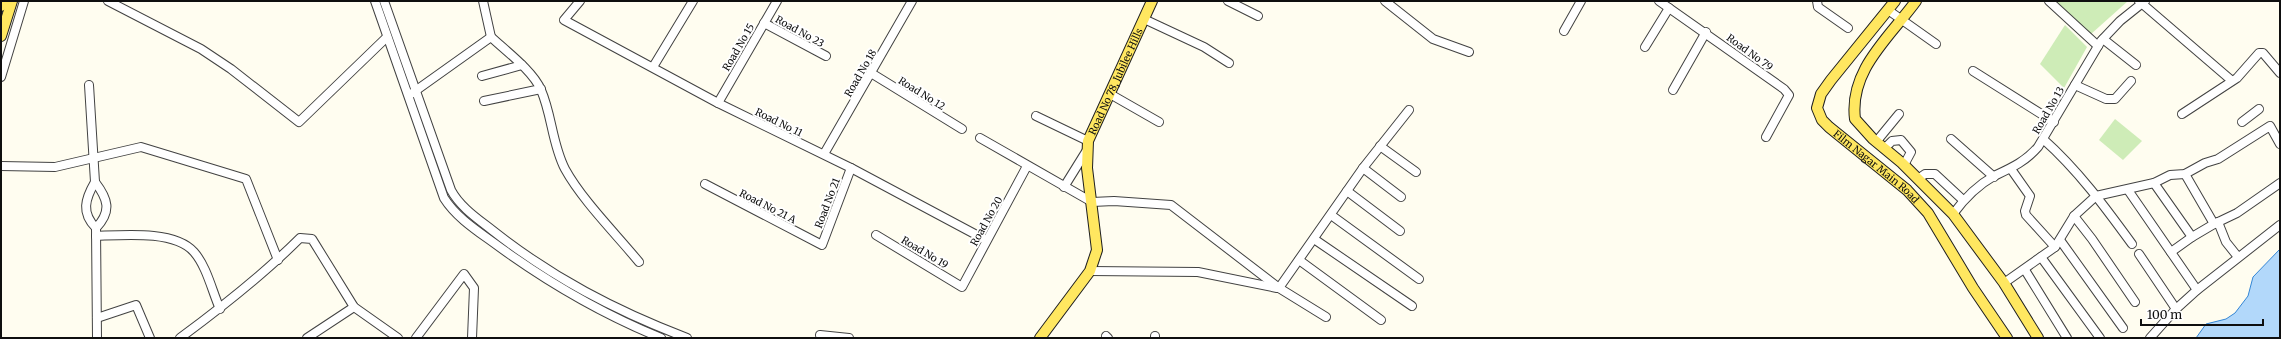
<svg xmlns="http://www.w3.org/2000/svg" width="2281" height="339" viewBox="0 0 2281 339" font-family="Merriweather,serif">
  <rect width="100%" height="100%" fill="#fffdf0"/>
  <g fill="#ceecb7">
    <path d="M2051 1H2128L2091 34Z"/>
    <path d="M2065 25 2087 47 2064 88 2040 64Z"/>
    <path d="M2115 119 2142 141 2123 160 2099 140Z"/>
  </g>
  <path fill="#b2d8fa" stroke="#3486d5" d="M2280 249V338H2196L2206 324 2226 319 2235 313 2248 296 2253 277Z"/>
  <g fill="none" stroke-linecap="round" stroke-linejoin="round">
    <defs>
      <g id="minor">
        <path d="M108 1 201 49 231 69 299 122 387 37"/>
        <path d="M375 1 444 198C456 217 476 230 494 243 547 282 600 313 661 338"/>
        <path d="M384 1 451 190C460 207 478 219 492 230 553 278 614 310 687 338"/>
        <path d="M483 1 491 37"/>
        <path d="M580 1 564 20 718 103 851 168 986 240"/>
        <path d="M1228 1 1258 16"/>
        <path d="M1385 1 1433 39 1469 52"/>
        <path d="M1659 1 1784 89 1789 95 1766 137"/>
        <path d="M1817 1 1818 7 1848 28"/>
        <path d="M2049 1 2098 46"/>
        <path d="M2139 1 2231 80"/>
        <path d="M1888 10 1936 44"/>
        <path d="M1144 19 1204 47 1229 63"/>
        <path d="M764 23 826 56"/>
        <path d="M1564 31 1581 1"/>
        <path d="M2103 39 2136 65"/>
        <path d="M1645 47 1669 8"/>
        <path d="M653 67 693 1"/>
        <path d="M1973 71 2054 122"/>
        <path d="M871 73 962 129"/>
        <path d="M482 76 522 65"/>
        <path d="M1 77 24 1"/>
        <path d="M89 85 95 182C108 199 112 211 96 228L97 338"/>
        <path d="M2075 85 2106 99H2115L2131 81"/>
        <path d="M1673 90 1706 32"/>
        <path d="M411 94 491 37C506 51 533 71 541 90 552 115 552 144 565 169 582 200 616 234 639 262"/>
        <path d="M1110 94 1159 122"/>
        <path d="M484 101 541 89"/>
        <path d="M718 103 777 1"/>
        <path d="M2182 114 2237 78 2259 53H2263L2280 73"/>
        <path d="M1036 116 1088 141"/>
        <path d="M2242 122 2259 109"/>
        <path d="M980 138 1092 202 1114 201 1171 205 1279 288 1326 317"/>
        <path d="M1951 139 1994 177"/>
        <path d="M2043 139C2078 170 2105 207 2132 244"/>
        <path d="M1876 142 1899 114"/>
        <path d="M1380 146 1416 172"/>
        <path d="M1885 148 1892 141 1901 140 1911 152 1904 165"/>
        <path d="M824 154 912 1"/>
        <path d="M1 166 55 167 141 147 246 179 278 260"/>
        <path d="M1363 168 1401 197"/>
        <path d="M2011 169 2030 196 2025 211 2026 215 2055 247"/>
        <path d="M2185 174 2214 224"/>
        <path d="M1918 179 1925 174H1935L1963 200"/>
        <path d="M95 182C85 199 81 213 96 228"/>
        <path d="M2154 183 2192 237 2214 224 2237 213 2280 183"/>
        <path d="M705 184 822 245 851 168"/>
        <path d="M1064 187 1087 150"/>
        <path d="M2128 190 2197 290"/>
        <path d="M1347 191 1400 231"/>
        <path d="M1953 214C1964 199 1978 185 1994 176 2011 168 2025 162 2038 147L2101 41 2120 21 2145 1"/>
        <path d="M1331 215 1419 279"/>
        <path d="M2074 216 2092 239 2135 302"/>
        <path d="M2218 222 2226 242 2238 257"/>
        <path d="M876 235 962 287 1027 166"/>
        <path d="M96 236C123 235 175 230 194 252 207 267 212 291 220 309"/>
        <path d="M1314 239 1412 306"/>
        <path d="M2060 240 2123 328"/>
        <path d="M2171 252 2192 237"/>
        <path d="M2139 254 2176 309"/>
        <path d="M2041 257 2100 338"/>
        <path d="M1299 260 1381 320"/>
        <path d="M2025 270 2067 338"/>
        <path d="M1090 271 1198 272 1277 288"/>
        <path d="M2004 283 2055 247 2074 216 2096 196 2154 183 2170 175 2185 174 2205 163 2218 159 2270 126 2280 144"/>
        <path d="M1279 288 1363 168 1409 110"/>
        <path d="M97 318 136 305 150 338"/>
        <path d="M820 335 849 338"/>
        <path d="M1106 336 1108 338"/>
        <path d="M180 338C222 307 263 275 300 238L312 239 354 307 398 338"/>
        <path d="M307 338 354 307"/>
        <path d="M416 338 464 274 474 288 472 338"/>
        <path d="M1155 338V336"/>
        <path d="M2150 338 2176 309 2197 290 2280 225"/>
      </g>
      <g id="major">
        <path id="s1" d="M1895 1 1831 80 1821 94 1817 108 1822 120 1829 127 1907 190 1928 213 1973 288 2007 338"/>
        <path d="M1916 1C1889 38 1849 70 1855 119L1873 139 1902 163 1953 214 2004 283 2038 338"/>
        <path d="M1 6 3 1"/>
        <path d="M1 36 12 1"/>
        <path id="s2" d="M1040 338 1090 271 1097 250 1087 168 1088 141 1152 1"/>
      </g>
    </defs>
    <use href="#minor" stroke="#424242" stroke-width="10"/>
    <use href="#major" stroke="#202020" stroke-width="12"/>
    <use href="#minor" stroke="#fff" stroke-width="8"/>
    <use href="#major" stroke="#ffe760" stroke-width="10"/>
  </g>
  <g text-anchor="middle" stroke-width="4" stroke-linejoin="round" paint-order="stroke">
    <g font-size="10" fill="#0f0f0f" stroke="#fff">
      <text transform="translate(800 31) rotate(29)" y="4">Road No 23</text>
      <text transform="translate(738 47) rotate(-60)" y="4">Road No 15</text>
      <text transform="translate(1750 52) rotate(36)" y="4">Road No 79</text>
      <text transform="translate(860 73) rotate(-60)" y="4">Road No 18</text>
      <text dy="4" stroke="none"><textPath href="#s2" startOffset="281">Road No 78, Jubilee Hills</textPath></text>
      <text transform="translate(922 93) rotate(32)" y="4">Road No 12</text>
      <text transform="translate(2048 110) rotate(-60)" y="4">Road No 13</text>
      <text transform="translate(779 122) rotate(26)" y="4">Road No 11</text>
      <text dy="4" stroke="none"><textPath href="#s1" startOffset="218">Film Nagar Main Road</textPath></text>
      <text transform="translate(827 203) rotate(-69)" y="4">Road No 21</text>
      <text transform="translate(768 206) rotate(27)" y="4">Road No 21 A</text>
      <text transform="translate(986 221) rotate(-61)" y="4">Road No 20</text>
      <text transform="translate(925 252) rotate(31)" y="4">Road No 19</text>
    </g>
  </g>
  <rect width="2281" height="339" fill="none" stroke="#0f0f0f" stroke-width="4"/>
  <path d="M2141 319v6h122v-6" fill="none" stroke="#0f0f0f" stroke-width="2"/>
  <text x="2147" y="319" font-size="12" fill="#0f0f0f" stroke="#ffffff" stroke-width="3" paint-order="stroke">100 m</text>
</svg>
